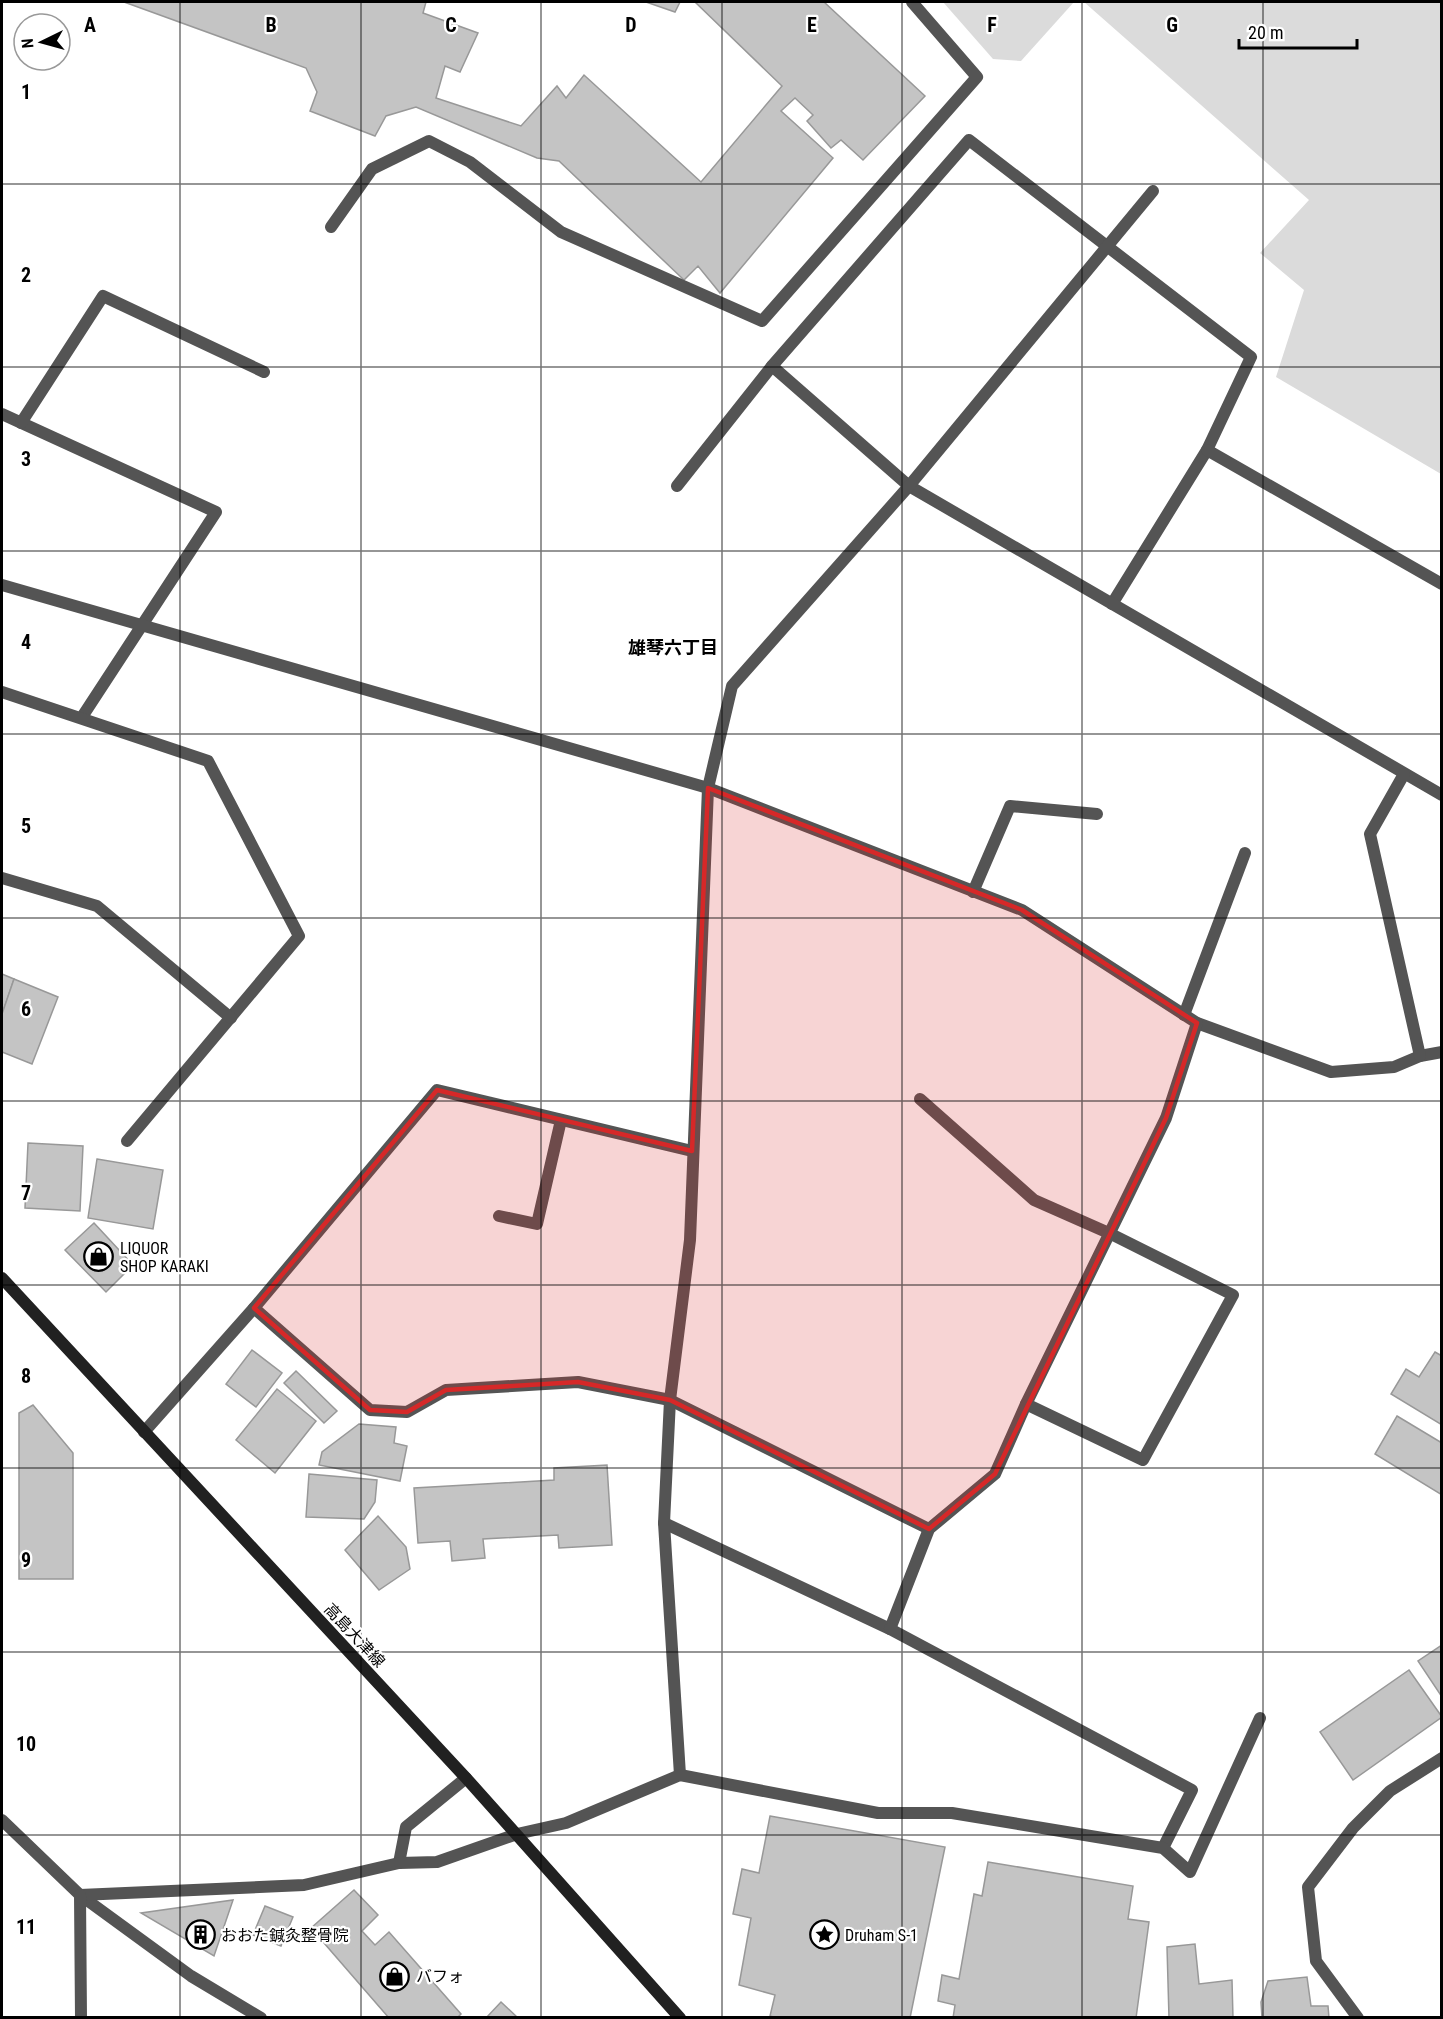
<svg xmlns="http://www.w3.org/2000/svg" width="1443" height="2019" viewBox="0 0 1443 2019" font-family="'Roboto Condensed','Noto Sans JP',sans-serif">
  <rect width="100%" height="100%" fill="#fff"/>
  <g fill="#dbdbdb">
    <path d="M943 2H1074L1021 61 993 59Z"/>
    <path d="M1084 2H1441V474L1276 377 1304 290 1260 253 1309 200Z"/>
  </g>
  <g fill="#c4c4c4" stroke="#989898" stroke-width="1.5">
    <path d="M124 2H426L423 13 478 33 460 72 445 66 436 98 521 126 557 86 566 98 584 75 701 182 782 86 695 2H824L925 96 863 160 841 140 831 148 807 121 813 115 795 98 781 111 833 158 720 293 698 266 684 280 559 161 537 158 416 107 386 116 375 136 310 111 317 92 306 68Z"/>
    <path d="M646 2H680L675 12Z"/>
    <path d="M2 974 14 979 2 1014Z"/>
    <path d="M14 979 58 997 32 1064 2 1052V1014Z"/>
    <path d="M28 1143 83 1146 80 1211 25 1208Z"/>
    <path d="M97 1159 163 1170 153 1229 88 1218Z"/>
    <path d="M94 1223 133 1265 106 1292 65 1250Z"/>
    <path d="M252 1350 282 1373 256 1407 226 1384Z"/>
    <path d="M1435 1352 1442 1356V1425L1391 1394 1406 1369 1419 1377Z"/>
    <path d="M296 1371 337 1411 324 1423 284 1383Z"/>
    <path d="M277 1389 316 1421 275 1473 236 1440Z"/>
    <path d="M33 1405 73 1453V1579H19V1413Z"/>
    <path d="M1397 1416 1442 1443V1495L1375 1454Z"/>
    <path d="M359 1424 396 1427 394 1443 407 1446 400 1481 319 1465 322 1452Z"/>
    <path d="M607 1465 612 1545 559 1548 558 1535 483 1539 485 1558 452 1561 450 1541 418 1543 414 1488 554 1480V1468Z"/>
    <path d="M309 1474 377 1480 375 1502 364 1519 306 1517Z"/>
    <path d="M378 1516 406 1547 410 1569 379 1590 345 1550Z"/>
    <path d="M1442 1645V1697L1418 1661Z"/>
    <path d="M1409 1670 1442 1717 1353 1780 1320 1732Z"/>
    <path d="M770 1816 945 1847 910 2018H777L770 2016 775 1995 739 1985 751 1918 733 1914 742 1869 759 1873Z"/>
    <path d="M988 1862 1133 1886 1128 1919 1149 1922 1136 2018H953L955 2005 938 2001 942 1975 959 1979 974 1894 982 1896Z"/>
    <path d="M354 1890 378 1915 362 1931 375 1945 389 1932 461 2014 457 2018H389L311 1928Z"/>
    <path d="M233 1900 214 1956 141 1913Z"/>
    <path d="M265 1906 293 1917 281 1946 253 1935Z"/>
    <path d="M1195 1944 1199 1984 1232 1980 1233 2018H1169L1167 1947Z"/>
    <path d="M1307 1977 1311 2006H1328L1329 2018H1262L1261 2002 1268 1981Z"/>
    <path d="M501 2002 518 2018H486Z"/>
  </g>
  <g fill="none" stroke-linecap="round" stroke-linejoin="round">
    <path stroke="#545454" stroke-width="12" d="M331 227 372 169 429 141 470 162 561 232 762 321 977 77 912 2"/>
    <g stroke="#545454" stroke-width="12">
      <path d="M772 366 969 140 1251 357 1207 450 1112 604"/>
      <path d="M2 414 216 512 82 717"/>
      <path d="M21 423 103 296 264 372"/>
      <path d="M1207 450 1442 584"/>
      <path d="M677 486 772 366 909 486 1442 795"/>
      <path d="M2 585 708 788 1022 910 1197 1023 1331 1072 1394 1067 1420 1056 1442 1052"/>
      <path d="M2 692 208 761 299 936 127 1141"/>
      <path d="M1404 774 1370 834 1420 1056"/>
      <path d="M2 878 97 906 231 1018"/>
      <path d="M973 892 1010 806 1097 814"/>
      <path d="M1184 1015 1245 853"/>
      <path d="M920 1099 1034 1200 1111 1234 1233 1295 1143 1460 1026 1404"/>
      <path d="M499 1216 537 1224 561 1120"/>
      <path d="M254 1308 370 1410 407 1412 446 1390 578 1382 670 1400 929 1529"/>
      <path d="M144 1432 254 1308 437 1090 692 1151"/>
      <path d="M664 1523 890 1629 929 1529 995 1474 1026 1404 1166 1118 1197 1023"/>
      <path d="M890 1629 1192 1790 1163 1848"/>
      <path d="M680 1775 664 1523 670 1400 690 1240 708 788 732 686 909 486 1153 191"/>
      <path d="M2 1820 80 1895 191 1976 261 2018"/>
      <path d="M399 1863 406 1827 466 1778"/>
      <path d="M80 1895 304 1885 399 1863 437 1862 517 1834 566 1823 680 1775 878 1813H952L1163 1848 1190 1872 1260 1718"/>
      <path d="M80 1895 81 2018"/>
      <path d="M1358 2018 1316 1961 1308 1887 1353 1828 1390 1791 1442 1758"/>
    </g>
    <path stroke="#212121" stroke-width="12" d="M2 1278 466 1778 680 2018"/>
  </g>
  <path fill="#d62828" fill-opacity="0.2" stroke="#d62828" stroke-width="4.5" stroke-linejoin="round" d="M708 788 1022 910 1197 1023 1166 1118 995 1474 929 1529 670 1400 578 1382 446 1390 407 1412 370 1410 254 1308 437 1090 692 1151Z"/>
  <path fill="none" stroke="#000" stroke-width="1.5" stroke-opacity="0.55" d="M180 2V2018M361 2V2018M541 2V2018M722 2V2018M902 2V2018M1082 2V2018M1263 2V2018M2 184H1442M2 367H1442M2 551H1442M2 734H1442M2 918H1442M2 1101H1442M2 1285H1442M2 1468H1442M2 1652H1442M2 1835H1442"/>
  <defs>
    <symbol id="shop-ring" viewBox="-11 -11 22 22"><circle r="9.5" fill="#fff" stroke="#000" stroke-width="1.5"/><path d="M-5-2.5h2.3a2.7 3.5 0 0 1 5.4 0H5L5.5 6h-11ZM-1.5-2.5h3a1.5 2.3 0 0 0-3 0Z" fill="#000"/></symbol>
    <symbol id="building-ring" viewBox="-11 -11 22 22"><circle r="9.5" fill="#fff" stroke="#000" stroke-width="1.5"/><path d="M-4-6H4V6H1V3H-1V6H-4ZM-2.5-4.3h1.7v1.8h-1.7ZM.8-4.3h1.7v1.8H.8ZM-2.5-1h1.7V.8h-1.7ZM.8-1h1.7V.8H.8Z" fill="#000"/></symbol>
    <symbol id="sight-ring" viewBox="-11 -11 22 22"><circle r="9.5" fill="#fff" stroke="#000" stroke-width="1.5"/><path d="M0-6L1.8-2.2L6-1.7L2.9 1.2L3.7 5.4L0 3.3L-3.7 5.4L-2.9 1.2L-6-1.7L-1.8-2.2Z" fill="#000"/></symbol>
  </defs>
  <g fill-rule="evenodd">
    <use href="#shop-ring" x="82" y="1240" width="33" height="33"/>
    <use href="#building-ring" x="184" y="1918" width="33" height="33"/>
    <use href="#sight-ring" x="808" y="1918" width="33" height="33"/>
    <use href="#shop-ring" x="378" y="1960" width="33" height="33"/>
  </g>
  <g text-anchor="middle" stroke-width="4.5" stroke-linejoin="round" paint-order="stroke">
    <g font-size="16" fill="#000" stroke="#fff" text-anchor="start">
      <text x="120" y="1254">LIQUOR<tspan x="120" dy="18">SHOP KARAKI</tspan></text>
      <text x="221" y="1941">おおた鍼灸整骨院</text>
      <text x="845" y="1941">Druham S-1</text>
      <text x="416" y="1982">バフォ</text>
    </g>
    <g font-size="16" fill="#000" stroke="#fff">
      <text transform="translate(355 1635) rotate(47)" y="6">高島大津線</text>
    </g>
    <g font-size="18" font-weight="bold" fill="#000" stroke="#fff">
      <text x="673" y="654">雄琴六丁目</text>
    </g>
  </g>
  <g font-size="20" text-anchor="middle" font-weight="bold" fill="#000" stroke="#fff" stroke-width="4.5" stroke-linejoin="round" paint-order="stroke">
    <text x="90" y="32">A</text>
    <text x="271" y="32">B</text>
    <text x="451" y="32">C</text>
    <text x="631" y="32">D</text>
    <text x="812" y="32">E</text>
    <text x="992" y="32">F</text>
    <text x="1172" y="32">G</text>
    <text x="26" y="99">1</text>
    <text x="26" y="282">2</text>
    <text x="26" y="466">3</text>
    <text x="26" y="649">4</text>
    <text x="26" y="833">5</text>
    <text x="26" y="1016">6</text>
    <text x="26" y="1200">7</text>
    <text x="26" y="1383">8</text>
    <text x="26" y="1567">9</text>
    <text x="26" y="1751">10</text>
    <text x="26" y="1934">11</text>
  </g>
  <rect width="1443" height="2019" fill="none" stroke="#000000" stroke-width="6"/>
  <g transform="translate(42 42) rotate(265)"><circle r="28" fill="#ffffff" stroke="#999999" stroke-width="1.5"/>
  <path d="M0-4.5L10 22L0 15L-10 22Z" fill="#000000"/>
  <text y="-9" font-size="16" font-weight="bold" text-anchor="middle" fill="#000000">N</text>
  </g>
  <path d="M1239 39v9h118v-9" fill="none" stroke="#000000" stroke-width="3"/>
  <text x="1248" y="39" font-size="18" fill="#000000" stroke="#ffffff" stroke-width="4.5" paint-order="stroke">20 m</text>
</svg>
